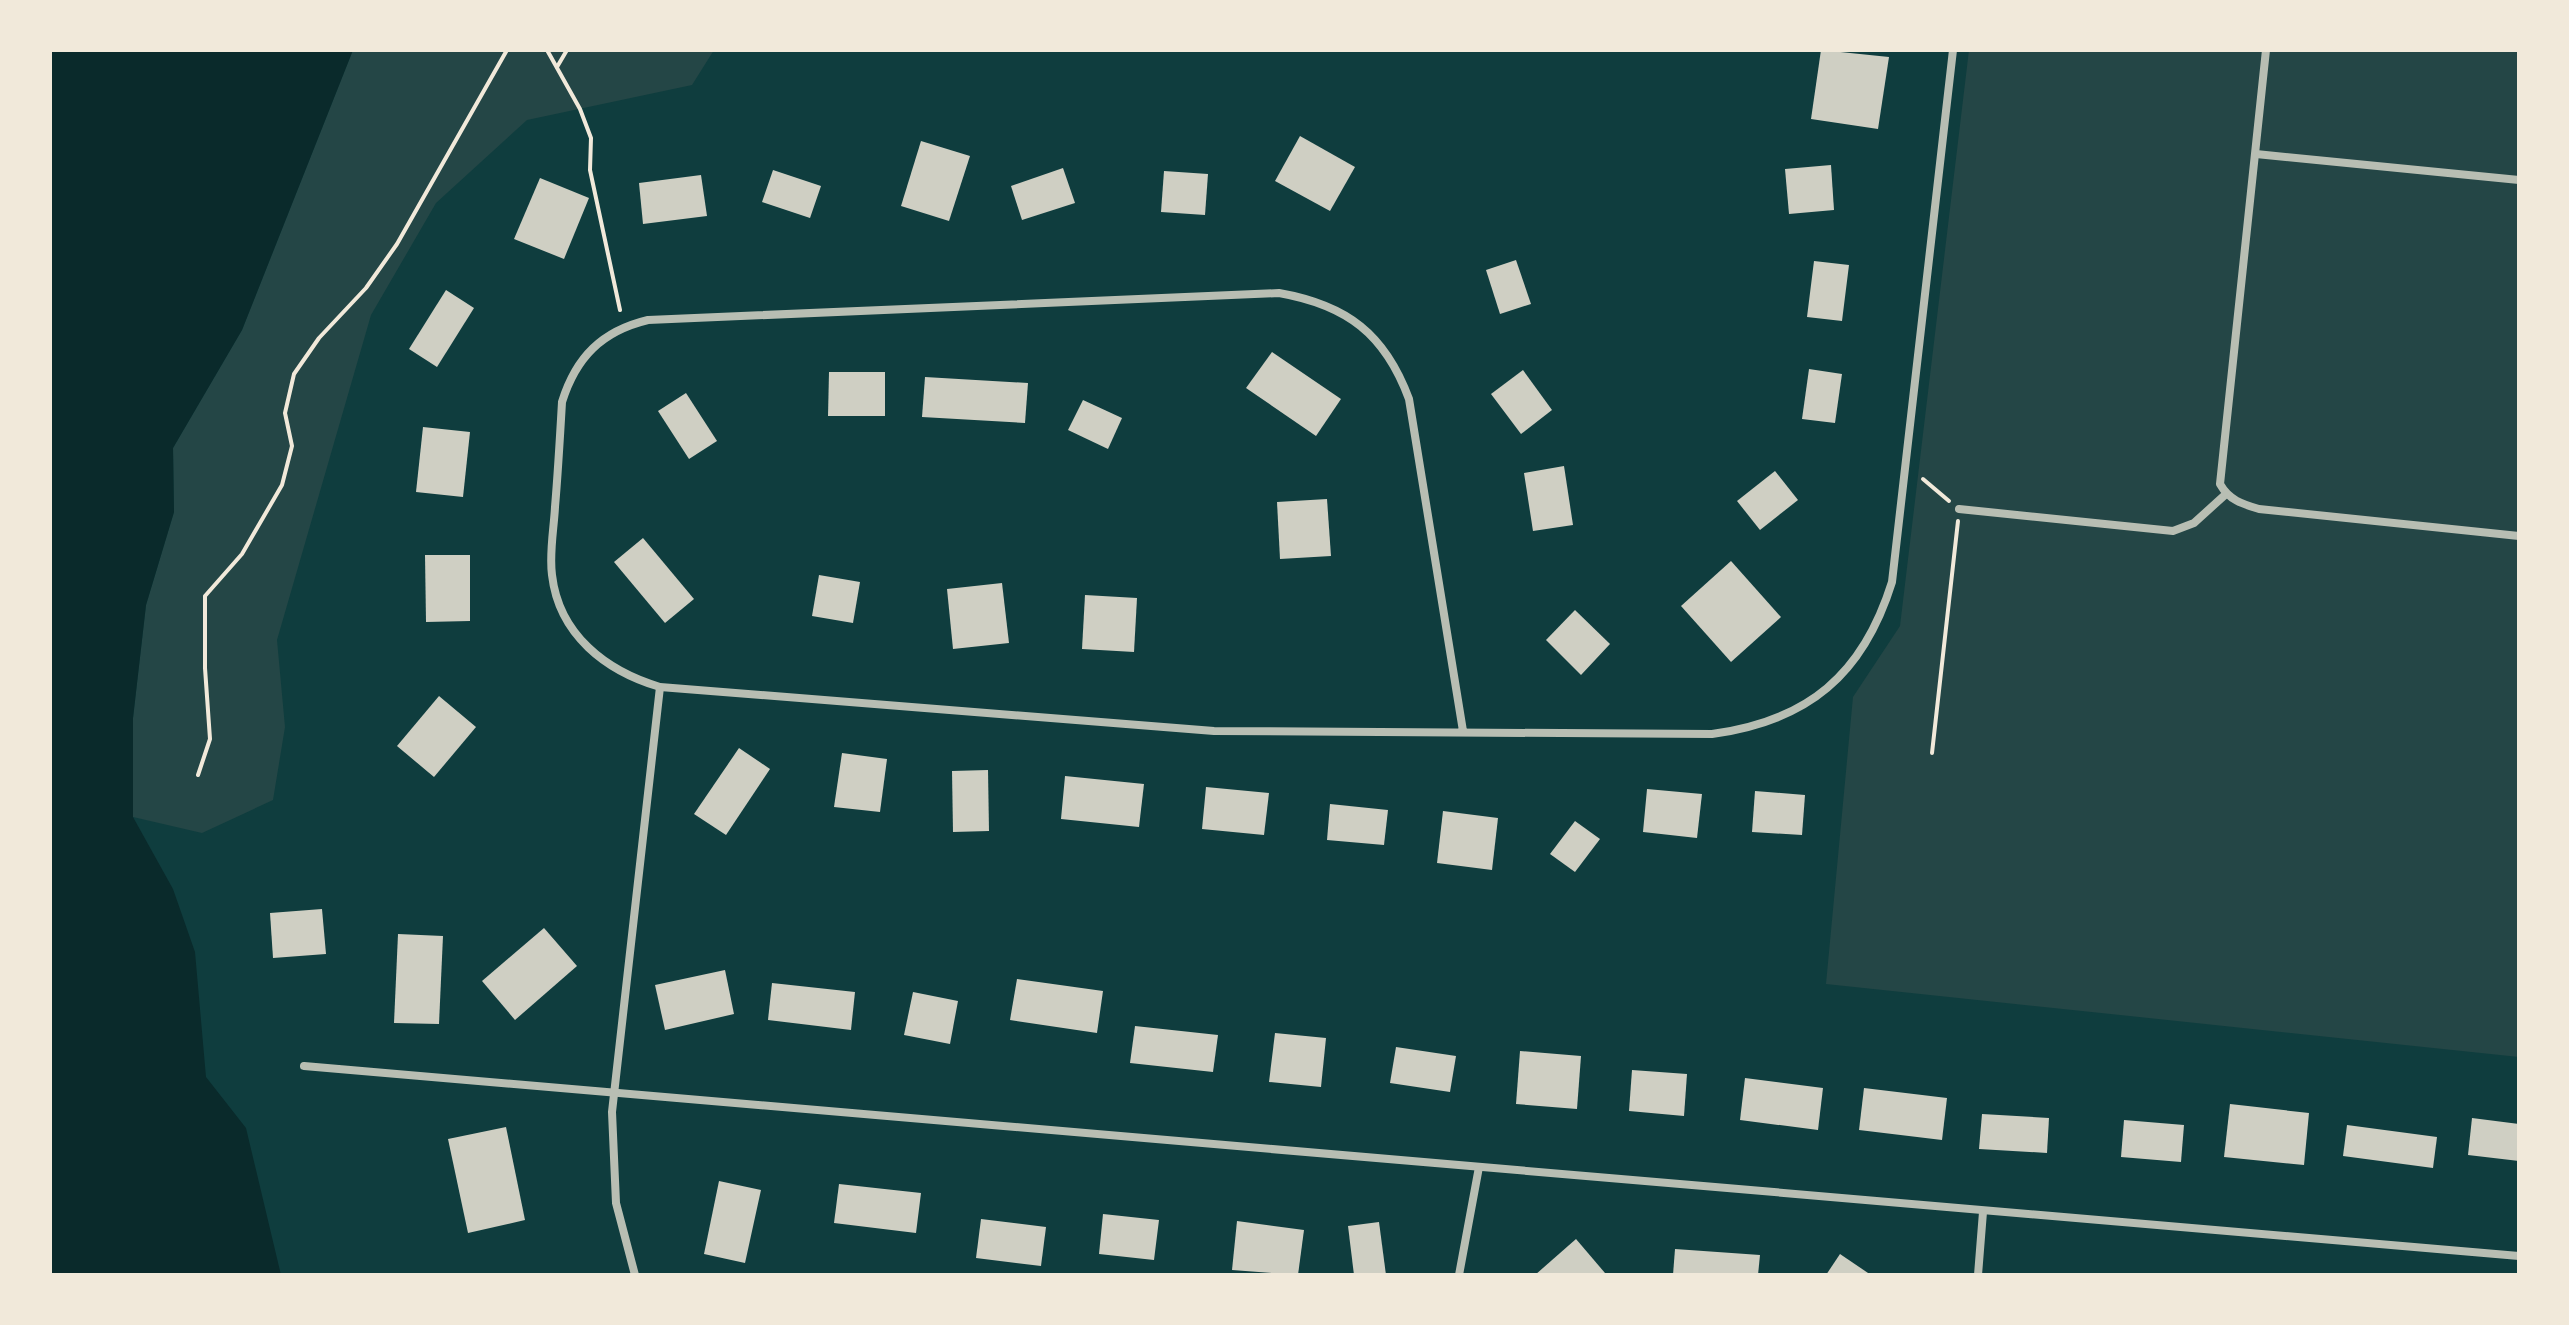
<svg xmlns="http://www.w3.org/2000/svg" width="2569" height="1325" viewBox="0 0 2569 1325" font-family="Rubik,sans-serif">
  <rect width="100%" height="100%" fill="#0f3d3e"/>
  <g fill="#244646">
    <path d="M353 50H714L692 85 527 120 436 203 371 315 277 640 285 727 273 800 202 833 133 817V718L146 605 174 512 173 448 242 330Z"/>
    <path d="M1969 50H2519V1057L1826 984 1853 697 1900 626Z"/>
  </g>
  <path fill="#0a2a2b" d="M50 50H353L242 330 173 448 174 512 146 605 133 718V817L173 889 195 952 206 1077 246 1128 281 1275H50Z"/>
  <g fill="#cfcfc3">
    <path d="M1821 50 1889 57 1878 129 1811 119Z"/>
    <path d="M1300 136 1355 167 1330 211 1275 181Z"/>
    <path d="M921 141 970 156 949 221 901 206Z"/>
    <path d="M1831 165 1834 210 1789 214 1785 169Z"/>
    <path d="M1063 168 1075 203 1022 220 1011 186Z"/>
    <path d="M773 170 821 186 810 218 762 202Z"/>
    <path d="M1164 171 1208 174 1205 215 1161 212Z"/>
    <path d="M701 175 707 216 643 224 639 183Z"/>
    <path d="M540 178 589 198 564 259 514 239Z"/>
    <path d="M1516 260 1531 304 1500 314 1486 270Z"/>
    <path d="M1814 261 1849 265 1842 321 1807 317Z"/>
    <path d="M446 290 474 308 437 367 409 349Z"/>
    <path d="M1272 352 1341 399 1316 436 1246 388Z"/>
    <path d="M1809 369 1842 374 1835 423 1802 419Z"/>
    <path d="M1523 370 1552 410 1521 434 1491 394Z"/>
    <path d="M829 372H885V416H828Z"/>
    <path d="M925 377 1028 383 1025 423 922 417Z"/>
    <path d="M686 393 717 441 689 459 658 411Z"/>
    <path d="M1083 400 1122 418 1108 449 1068 430Z"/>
    <path d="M423 427 470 432 463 497 416 492Z"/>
    <path d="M1564 466 1573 525 1533 531 1524 473Z"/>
    <path d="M1775 471 1798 500 1760 530 1737 501Z"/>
    <path d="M1327 499 1331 556 1280 559 1277 502Z"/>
    <path d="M643 538 694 599 665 623 614 562Z"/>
    <path d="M425 555H470V621L426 622Z"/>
    <path d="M1731 561 1781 617 1731 662 1681 606Z"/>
    <path d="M819 575 860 582 853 623 812 616Z"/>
    <path d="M1002 583 1009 643 953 649 947 589Z"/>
    <path d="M1085 595 1137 598 1134 652 1082 649Z"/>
    <path d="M1575 610 1610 644 1581 675 1546 640Z"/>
    <path d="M439 696 476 727 434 777 397 746Z"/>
    <path d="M739 748 770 769 726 835 694 814Z"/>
    <path d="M842 753 887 759 880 812 834 807Z"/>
    <path d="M988 770 989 831 953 832 952 771Z"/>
    <path d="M1065 776 1144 784 1139 827 1061 819Z"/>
    <path d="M1206 787 1269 793 1264 835 1202 829Z"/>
    <path d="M1647 789 1702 794 1697 838 1643 832Z"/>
    <path d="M1755 791 1805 795 1802 835 1752 832Z"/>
    <path d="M1330 804 1388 810 1384 845 1327 840Z"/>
    <path d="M1443 811 1498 818 1492 870 1437 863Z"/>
    <path d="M1575 821 1600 839 1575 872 1550 854Z"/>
    <path d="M322 909 326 954 273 958 270 913Z"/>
    <path d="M544 928 577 966 515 1020 482 981Z"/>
    <path d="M398 934 443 936 439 1024 394 1023Z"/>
    <path d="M725 970 734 1014 665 1030 655 985Z"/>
    <path d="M1017 979 1103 991 1097 1033 1010 1020Z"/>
    <path d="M772 983 855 992 851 1030 768 1020Z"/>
    <path d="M913 992 958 1001 950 1044 904 1035Z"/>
    <path d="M1135 1026 1218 1035 1213 1072 1130 1063Z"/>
    <path d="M1275 1033 1326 1038 1321 1087 1269 1082Z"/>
    <path d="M1396 1047 1456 1056 1450 1092 1390 1083Z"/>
    <path d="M1520 1051 1581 1056 1577 1109 1516 1104Z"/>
    <path d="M1632 1070 1687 1074 1684 1116 1629 1111Z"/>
    <path d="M1745 1078 1823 1088 1818 1130 1740 1120Z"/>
    <path d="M1864 1088 1947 1098 1942 1140 1859 1130Z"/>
    <path d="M2230 1104 2309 1113 2304 1165 2224 1157Z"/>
    <path d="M1982 1114 2049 1118 2047 1153 1979 1149Z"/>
    <path d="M2472 1118 2519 1124V1161L2468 1155Z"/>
    <path d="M2124 1120 2184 1125 2181 1162 2121 1157Z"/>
    <path d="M2347 1125 2437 1137 2433 1168 2343 1156Z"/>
    <path d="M506 1127 525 1220 468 1233 448 1139Z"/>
    <path d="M719 1181 761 1190 745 1263 704 1254Z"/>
    <path d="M839 1184 921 1193 916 1233 834 1223Z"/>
    <path d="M1103 1214 1159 1220 1154 1260 1099 1254Z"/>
    <path d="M981 1219 1046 1227 1041 1266 976 1258Z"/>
    <path d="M1237 1221 1304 1230 1298 1275 1232 1270Z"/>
    <path d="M1379 1222 1386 1275H1354L1348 1226Z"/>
    <path d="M1576 1239 1605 1273 1602 1275H1535Z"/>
    <path d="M1675 1249 1760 1255 1758 1275H1673Z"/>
    <path d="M1840 1254 1871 1275H1826Z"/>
  </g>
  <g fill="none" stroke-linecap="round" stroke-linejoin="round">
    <g stroke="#f1e9da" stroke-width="4">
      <path d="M547 50 580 109 591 138 590 170 620 310"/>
      <path d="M557 67 567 50"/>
      <path d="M1923 479 1949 501"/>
      <path d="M1932 753 1958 521"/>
      <path d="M198 775 210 739 205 668V596L242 554 282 485 292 446 285 413 294 374 319 338 366 288 397 244 507 50"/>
    </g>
    <g stroke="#b8beb3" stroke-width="8">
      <path d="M2266 50 2220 484C2229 500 2242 504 2259 509L2519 536"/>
      <path d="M2256 154 2519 180"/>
      <path d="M1959 509 2173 531 2194 523 2226 494"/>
      <path d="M1463 731 1409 399C1385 334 1347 305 1279 293L648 320C602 331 576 357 562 402 560 437 558 472 555 507 554 528 549 553 552 575 559 635 606 671 660 687L1214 731 1712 734C1808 721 1863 675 1892 582L1953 50"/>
      <path d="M304 1066 2519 1256"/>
      <path d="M635 1275 616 1203 612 1112 660 687"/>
      <path d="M1459 1275 1479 1167"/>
      <path d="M1978 1275 1983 1212"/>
    </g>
  </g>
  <rect width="2569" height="1325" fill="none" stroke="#f1e9da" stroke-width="104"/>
</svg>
